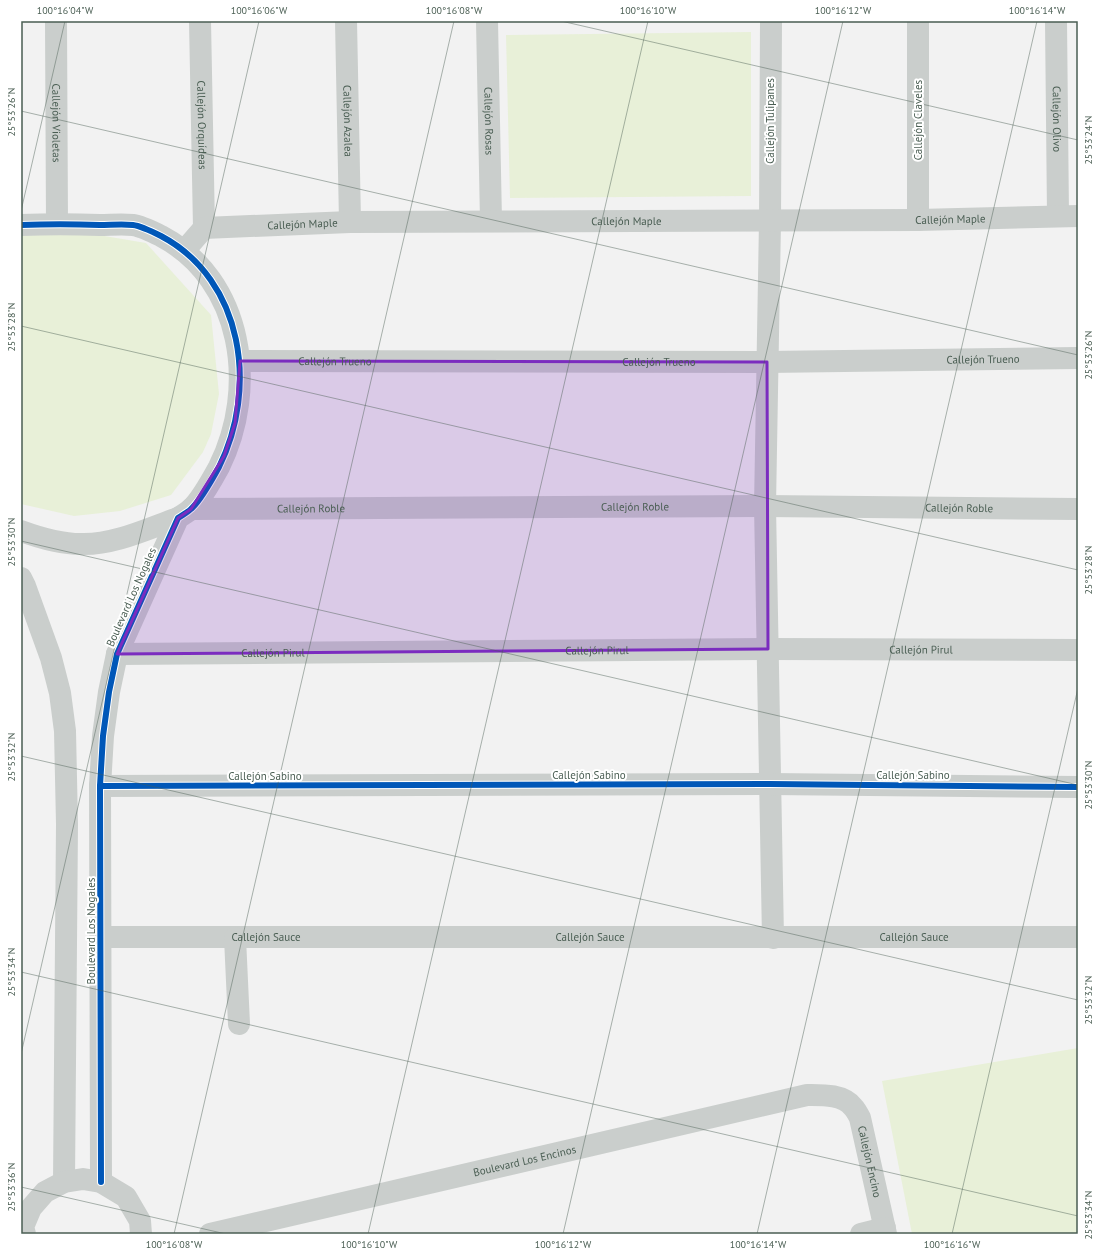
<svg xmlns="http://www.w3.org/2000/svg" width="1099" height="1255" viewBox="0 0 1099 1255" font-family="'PT Sans',sans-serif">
  <rect width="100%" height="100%" fill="#f2f2f2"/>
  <g fill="#e8f0d8">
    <path d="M751 32V196L510 198 506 35Z"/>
    <path d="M63 229 146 243 211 315 219 394 211 434 203 452 171 495 120 511 74 516 21 504V232Z"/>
    <path d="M1078 1048V1234H912L882 1081Z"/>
  </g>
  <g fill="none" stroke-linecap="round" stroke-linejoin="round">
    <g stroke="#cacecc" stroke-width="22">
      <path id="s1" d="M56 21 57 224"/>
      <path id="s2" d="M200 21 204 228"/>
      <path id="s3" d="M346 21 350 222"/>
      <path id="s4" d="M487 21 491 221"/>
      <path d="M771 21 770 221 765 506 773 938"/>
      <path d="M918 21V220"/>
      <path id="s5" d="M1056 21 1058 216"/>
      <path d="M21 225C47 224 73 224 100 225 110 225 122 224 133 225 141 226 153 232 161 236 244 280 258 389 219 467 213 478 200 501 191 509 187 513 182 515 178 518L117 654 109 692 103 736 100 786 101 1182"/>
      <path id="s6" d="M184 251 204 228 350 222 918 220 1078 216"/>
      <path id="s7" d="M240 361 767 362 1078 358"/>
      <path id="s8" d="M191 509 765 506 1078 509"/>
      <path d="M21 531C40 538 60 544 81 544 114 545 147 529 178 518"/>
      <path d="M21 578 25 586 51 658 60 693 65 731 67 824 64 1182"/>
      <path id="s9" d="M117 654 768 649 1078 650"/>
      <path d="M100 786 770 784 1078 787"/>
      <path id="s10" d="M101 937H1078"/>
      <path d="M235 938 239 1024"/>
      <path d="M25 1234 23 1227 31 1208 45 1192 64 1182 83 1179 101 1182 126 1197 140 1221 141 1234"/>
      <path id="s11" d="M210 1234 807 1095C822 1095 843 1094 853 1107 856 1110 858 1114 860 1118L886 1234"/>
      <path d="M861 1234 885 1228"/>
    </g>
    <defs>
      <g id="cycleway">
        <path d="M21 225C47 224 73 224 100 225 110 225 122 224 133 225 141 226 153 232 161 236 244 280 258 389 219 467 213 478 200 501 191 509 187 513 182 515 178 518L117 654 109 692 103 736 100 786 101 1182"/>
        <path d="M100 786 770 784 1078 787"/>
      </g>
    </defs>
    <use href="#cycleway" stroke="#fff" stroke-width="8"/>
    <use href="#cycleway" stroke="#0057b8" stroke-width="6"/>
  </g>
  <path fill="#7b2cbf" fill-opacity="0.2" stroke="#7b2cbf" stroke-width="3" stroke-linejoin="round" d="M240 361 767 362 768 649 117 654 178 518 191 509 224 456 235 423Z"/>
  <path fill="none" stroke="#4a5e53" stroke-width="1" stroke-opacity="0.45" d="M561 21 1078 140M21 111 1078 355M21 211 65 21M21 326 1078 570M21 541 1078 785M21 756 1078 1000M21 972 1078 1216M21 1054 259 21M21 1187 226 1234M174 1234 454 21M368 1234 648 21M563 1234 843 21M757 1234 1037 21M952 1234 1078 688"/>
  <g text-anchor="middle" stroke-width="4" stroke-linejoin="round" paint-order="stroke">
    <g font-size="11" fill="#4a5e53" stroke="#fff">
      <text dy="4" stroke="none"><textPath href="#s5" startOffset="98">Callejón Olivo</textPath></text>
      <text transform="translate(918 120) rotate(-90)" y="4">Callejón Claveles</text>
      <text dy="4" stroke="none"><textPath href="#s3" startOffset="100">Callejón Azalea</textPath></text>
      <text dy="4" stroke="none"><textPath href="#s4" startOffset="100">Callejón Rosas</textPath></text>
      <text transform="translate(770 121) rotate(-90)" y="4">Callejón Tulipanes</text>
      <text dy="4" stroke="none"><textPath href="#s1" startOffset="102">Callejón Violetas</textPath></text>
      <text dy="4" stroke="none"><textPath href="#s2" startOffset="104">Callejón Orquídeas</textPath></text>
      <text dy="4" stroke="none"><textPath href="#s6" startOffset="777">Callejón Maple</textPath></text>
      <text dy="4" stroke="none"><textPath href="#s6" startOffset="453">Callejón Maple</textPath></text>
      <text dy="4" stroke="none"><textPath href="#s6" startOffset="129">Callejón Maple</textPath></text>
      <text dy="4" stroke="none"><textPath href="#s7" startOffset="743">Callejón Trueno</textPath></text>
      <text dy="4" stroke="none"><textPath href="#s7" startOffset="95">Callejón Trueno</textPath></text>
      <text dy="4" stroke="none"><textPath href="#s7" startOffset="419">Callejón Trueno</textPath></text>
      <text dy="4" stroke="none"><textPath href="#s8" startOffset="444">Callejón Roble</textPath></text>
      <text dy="4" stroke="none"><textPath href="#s8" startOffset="768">Callejón Roble</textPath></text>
      <text dy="4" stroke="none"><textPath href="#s8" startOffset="120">Callejón Roble</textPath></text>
      <text transform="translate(131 597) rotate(-66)" y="4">Boulevard Los Nogales</text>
      <text dy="4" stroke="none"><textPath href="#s9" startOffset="804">Callejón Pirul</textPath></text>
      <text dy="4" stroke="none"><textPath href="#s9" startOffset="480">Callejón Pirul</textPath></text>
      <text dy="4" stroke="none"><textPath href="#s9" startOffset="156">Callejón Pirul</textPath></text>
      <text x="589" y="779">Callejón Sabino</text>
      <text x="913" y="779">Callejón Sabino</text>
      <text x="265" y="780">Callejón Sabino</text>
      <text transform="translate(91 931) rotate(-90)" y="4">Boulevard Los Nogales</text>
      <text dy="4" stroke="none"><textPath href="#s10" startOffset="165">Callejón Sauce</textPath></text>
      <text dy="4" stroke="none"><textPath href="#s10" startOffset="489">Callejón Sauce</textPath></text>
      <text dy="4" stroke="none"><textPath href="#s10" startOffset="813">Callejón Sauce</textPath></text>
      <text dy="4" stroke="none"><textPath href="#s11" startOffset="323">Boulevard Los Encinos</textPath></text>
      <text dy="4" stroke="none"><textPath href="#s11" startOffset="720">Callejón Encino</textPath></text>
    </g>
  </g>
  <rect width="1099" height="1255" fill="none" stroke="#ffffff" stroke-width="44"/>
  <rect x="22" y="22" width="1055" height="1211" fill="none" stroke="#4a5e53" stroke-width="1.5"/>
  <g font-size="10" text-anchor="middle" fill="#4a5e53">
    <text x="65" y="14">100°16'04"W</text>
    <text x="259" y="14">100°16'06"W</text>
    <text x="454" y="14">100°16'08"W</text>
    <text x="648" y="14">100°16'10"W</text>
    <text x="843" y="14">100°16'12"W</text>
    <text x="1037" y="14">100°16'14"W</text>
    <text transform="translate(11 112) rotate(-90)" y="4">25°53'26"N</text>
    <text transform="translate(1088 140) rotate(-90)" y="4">25°53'24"N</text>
    <text transform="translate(11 327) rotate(-90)" y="4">25°53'28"N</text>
    <text transform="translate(1088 355) rotate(-90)" y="4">25°53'26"N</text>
    <text transform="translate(11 542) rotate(-90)" y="4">25°53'30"N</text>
    <text transform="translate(1088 570) rotate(-90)" y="4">25°53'28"N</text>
    <text transform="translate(11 757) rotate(-90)" y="4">25°53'32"N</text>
    <text transform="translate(1088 785) rotate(-90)" y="4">25°53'30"N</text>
    <text transform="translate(11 972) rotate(-90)" y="4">25°53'34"N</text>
    <text transform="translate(1088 1000) rotate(-90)" y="4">25°53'32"N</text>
    <text transform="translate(11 1187) rotate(-90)" y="4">25°53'36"N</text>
    <text transform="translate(1088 1215) rotate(-90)" y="4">25°53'34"N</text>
    <text x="174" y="1248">100°16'08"W</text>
    <text x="369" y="1248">100°16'10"W</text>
    <text x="563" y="1248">100°16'12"W</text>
    <text x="758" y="1248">100°16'14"W</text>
    <text x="952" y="1248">100°16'16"W</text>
  </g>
</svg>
